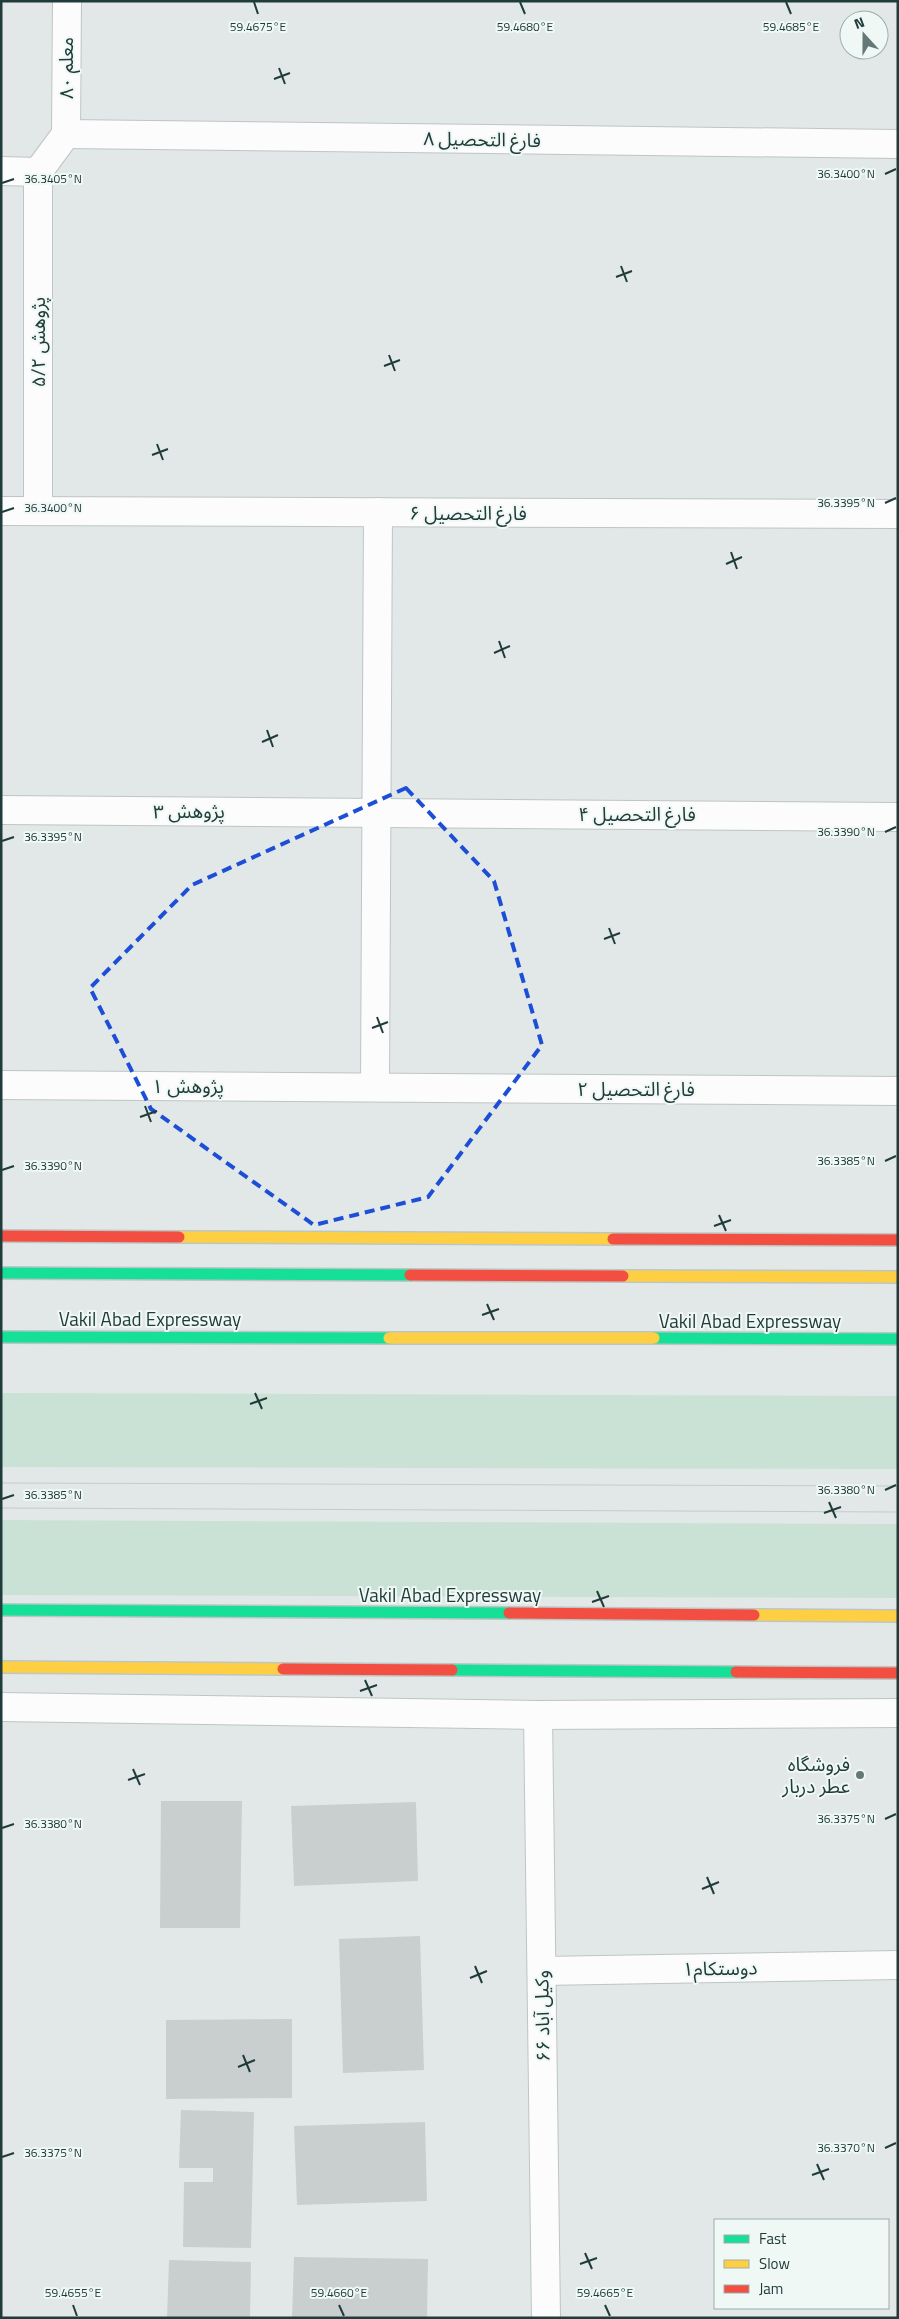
<svg xmlns="http://www.w3.org/2000/svg" width="899" height="2319" viewBox="0 0 899 2319" font-family="'Titillium Web','Noto Sans Arabic',sans-serif">
  <rect width="100%" height="100%" fill="#e2e8e7"/>
  <g fill="#cae2d6">
    <path d="M1 1393 898 1396V1469L1 1467Z"/>
    <path d="M1 1520 898 1524V1598L1 1595Z"/>
  </g>
  <g fill="#c9cfce">
    <path d="M161 1801H242L240 1928H160Z"/>
    <path d="M416 1802 418 1881 294 1886 291 1806Z"/>
    <path d="M420 1936 424 2070 343 2073 339 1939Z"/>
    <path d="M292 2019V2098L166 2099V2020Z"/>
    <path d="M181 2110 254 2112 251 2248 183 2247 184 2182H213V2168H179Z"/>
    <path d="M425 2122 427 2201 297 2205 294 2126Z"/>
    <path d="M294 2257 428 2259 427 2318H292Z"/>
    <path d="M169 2260 251 2262 250 2318H167Z"/>
  </g>
  <g fill="none" stroke-linecap="round" stroke-linejoin="round">
    <defs>
      <g id="street">
        <path d="M66 134 898 144"/>
        <path d="M66 134 67 1"/>
        <path d="M1 171 38 172 66 134"/>
        <path d="M1 511 898 514"/>
        <path d="M38 511V172"/>
        <path d="M1 810 898 817"/>
        <path d="M1 1085 898 1091"/>
        <path d="M375 1086 378 512"/>
        <path d="M1 1707 538 1715 898 1713"/>
        <path d="M538 1715 546 2318"/>
        <path d="M542 1971 898 1965"/>
      </g>
      <g id="fast">
        <path d="M1 1273 410 1275"/>
        <path d="M1 1337 389 1338"/>
        <path d="M654 1338 898 1339"/>
        <path d="M1 1610 509 1613"/>
        <path d="M452 1670 736 1672"/>
      </g>
      <g id="slow">
        <path d="M179 1237 613 1239"/>
        <path d="M623 1276 898 1277"/>
        <path d="M389 1338H654"/>
        <path d="M754 1615 898 1616"/>
        <path d="M1 1667 283 1669"/>
      </g>
      <g id="jam">
        <path d="M1 1236 179 1237"/>
        <path d="M613 1239 898 1240"/>
        <path d="M410 1275 623 1276"/>
        <path d="M509 1613 754 1615"/>
        <path d="M283 1669 452 1670"/>
        <path d="M736 1672 898 1673"/>
      </g>
    </defs>
    <use href="#street" stroke="#bfc5c4" stroke-width="30"/>
    <use href="#fast" stroke="#bec6c4" stroke-width="14"/>
    <use href="#slow" stroke="#bec6c4" stroke-width="14"/>
    <use href="#jam" stroke="#bec6c4" stroke-width="14"/>
    <use href="#street" stroke="#fbfcfb" stroke-width="28"/>
    <use href="#fast" stroke="#16e098" stroke-width="11"/>
    <use href="#slow" stroke="#ffcf43" stroke-width="11"/>
    <use href="#jam" stroke="#f24e42" stroke-width="11"/>
    <g stroke="#c6caca" stroke-width="1">
      <path d="M1 1483 898 1486"/>
      <path d="M1 1508 898 1512"/>
    </g>
  </g>
  <path fill="none" stroke="#1d4ed8" stroke-width="4" stroke-dasharray="10 6" stroke-linejoin="round" d="M406 788 494 881 542 1045 428 1197 314 1225 151 1109 90 988 192 885Z"/>
  <path fill="none" stroke="#203c3a" stroke-width="2" d="M254 2 258 14M520 2 525 14M786 2 791 14M279 68 285 84M274 79 290 73M885 174 896 169M2 183 14 179M621 266 627 282M616 277 632 271M389 355 395 371M384 366 400 360M157 444 163 460M152 455 168 449M885 503 896 498M2 512 14 508M731 552 737 569M726 564 742 557M499 641 505 658M494 653 510 646M267 730 273 747M262 742 278 735M885 832 896 827M2 841 14 837M609 928 615 944M604 939 620 933M377 1017 383 1033M372 1028 388 1022M145 1106 151 1122M140 1117 157 1111M885 1161 896 1156M2 1170 14 1166M719 1215 726 1231M714 1226 731 1220M487 1304 494 1320M482 1315 499 1309M255 1393 262 1409M250 1404 267 1398M885 1490 896 1485M2 1499 14 1495M829 1502 836 1518M824 1513 841 1507M597 1591 604 1607M592 1602 609 1596M365 1680 372 1696M360 1691 377 1685M133 1769 140 1785M128 1780 145 1774M885 1819 896 1814M2 1828 14 1824M707 1877 714 1894M702 1889 719 1882M475 1966 482 1983M470 1978 487 1971M243 2055 250 2072M238 2067 255 2060M885 2148 896 2143M2 2157 14 2153M817 2164 824 2180M812 2175 829 2169M585 2253 592 2269M580 2264 597 2258M73 2305 77 2316M339 2305 344 2316M605 2305 610 2316"/>
  <circle fill="#647877" stroke="#f0f8f5" stroke-width="2" cx="860" cy="1775" r="5"/>
  <g text-anchor="middle" stroke-width="4" stroke-linejoin="round" paint-order="stroke">
    <g font-size="19" fill="#203c3a" stroke="#f0f8f5">
      <text transform="translate(66 68) rotate(-90)" y="7">معلم ۸۰</text>
      <text transform="translate(482 139) rotate(1)" y="7">فارغ التحصیل ۸</text>
      <text transform="translate(38 342) rotate(-90)" y="7">پژوهش ۵/۲</text>
      <text x="468" y="520">فارغ التحصیل ۶</text>
      <text x="189" y="818">پژوهش ۳</text>
      <text x="637" y="821">فارغ التحصیل ۴</text>
      <text x="188" y="1093">پژوهش ۱</text>
      <text x="636" y="1096">فارغ التحصیل ۲</text>
      <text x="150" y="1326">Vakil Abad Expressway</text>
      <text x="750" y="1328">Vakil Abad Expressway</text>
      <text x="450" y="1602">Vakil Abad Expressway</text>
      <text transform="translate(720 1968) rotate(-1)" y="7">دوستکام۱</text>
      <text transform="translate(542 2016) rotate(-91)" y="7">وکیل آباد ۶۶</text>
    </g>
    <g font-size="19" fill="#203c3a" stroke="#f0f8f5" text-anchor="end">
      <text x="850" y="1771">فروشگاه<tspan x="850" dy="22">عطر دربار</tspan></text>
    </g>
  </g>
  <g font-size="12" text-anchor="middle" fill="#203c3a" stroke="#f0f8f5" stroke-width="4" stroke-linejoin="round" paint-order="stroke">
    <text x="258" y="31">59.4675°E</text>
    <text x="525" y="31">59.4680°E</text>
    <text x="791" y="31">59.4685°E</text>
    <text x="846" y="178">36.3400°N</text>
    <text x="53" y="183">36.3405°N</text>
    <text x="846" y="507">36.3395°N</text>
    <text x="53" y="512">36.3400°N</text>
    <text x="846" y="836">36.3390°N</text>
    <text x="53" y="841">36.3395°N</text>
    <text x="846" y="1165">36.3385°N</text>
    <text x="53" y="1170">36.3390°N</text>
    <text x="846" y="1494">36.3380°N</text>
    <text x="53" y="1499">36.3385°N</text>
    <text x="846" y="1823">36.3375°N</text>
    <text x="53" y="1828">36.3380°N</text>
    <text x="846" y="2152">36.3370°N</text>
    <text x="53" y="2157">36.3375°N</text>
    <text x="73" y="2297">59.4655°E</text>
    <text x="339" y="2297">59.4660°E</text>
    <text x="605" y="2297">59.4665°E</text>
  </g>
  <rect width="899" height="2319" fill="none" stroke="#203c3a" stroke-width="5"/>
  <rect x="714" y="2219" width="175" height="90" fill="#f0f8f5" stroke="#9dadaa"/>
  <rect x="724" y="2235" width="25" height="8" fill="#16e098" stroke="#9dadaa"/>
  <text x="759" y="2244" font-size="15" fill="#203c3a">Fast</text>
  <rect x="724" y="2260" width="25" height="8" fill="#ffcf43" stroke="#9dadaa"/>
  <text x="759" y="2269" font-size="15" fill="#203c3a">Slow</text>
  <rect x="724" y="2285" width="25" height="8" fill="#f24e42" stroke="#9dadaa"/>
  <text x="759" y="2294" font-size="15" fill="#203c3a">Jam</text>
  <g transform="translate(864 35) rotate(339)"><circle r="24" fill="#f0f8f5" stroke="#9dadaa"/>
  <path d="M0-4L9 19L0 12L-9 19Z" fill="#647877"/>
  <text y="-8" font-size="14" font-weight="bold" text-anchor="middle" fill="#203c3a">N</text>
  </g>
</svg>
